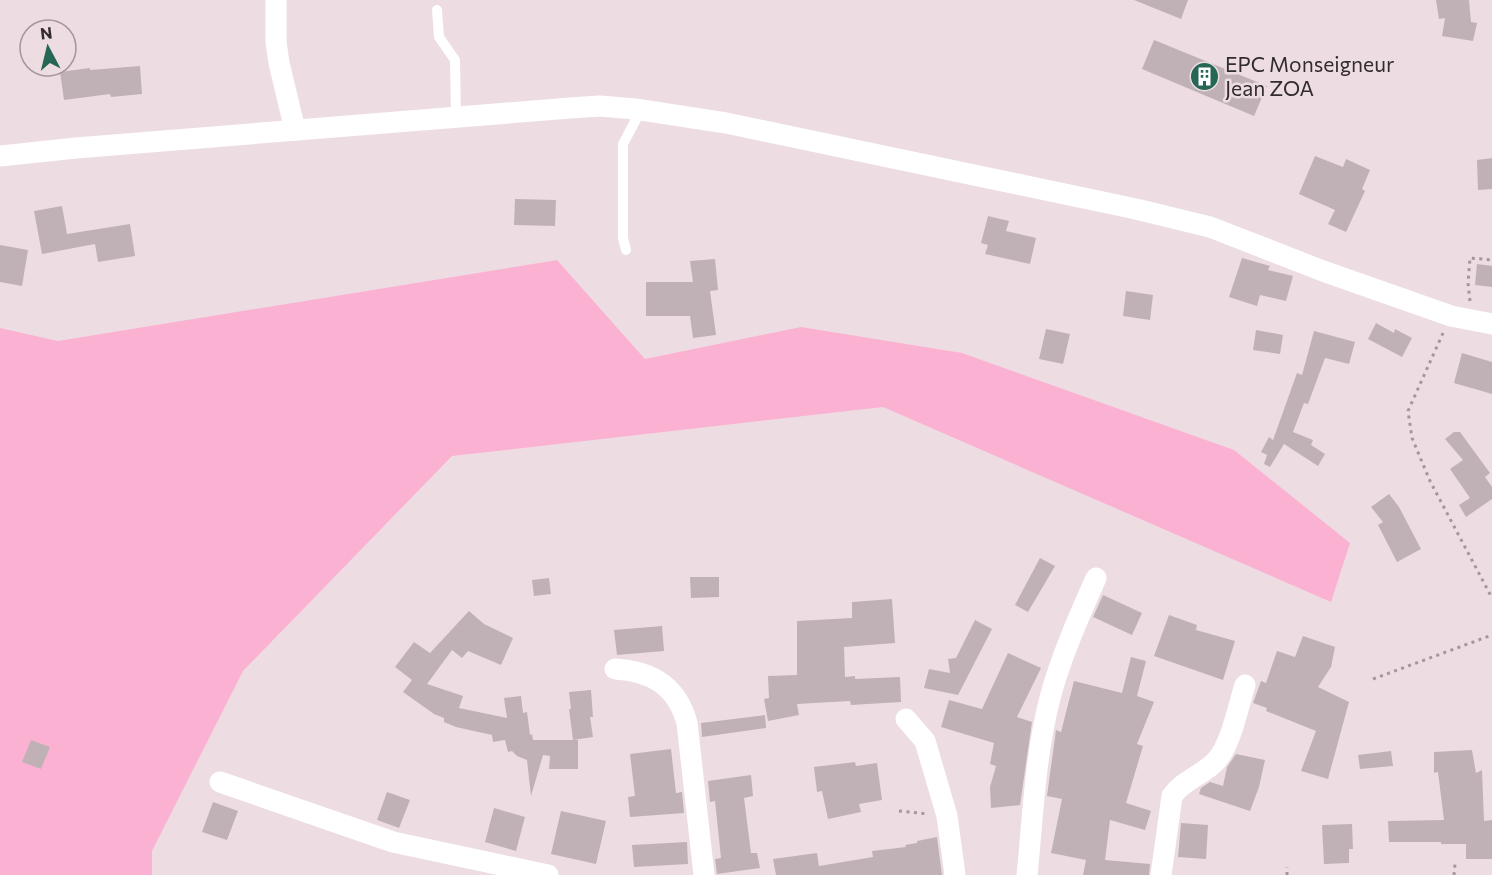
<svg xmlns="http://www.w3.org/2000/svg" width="1492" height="875" viewBox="0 0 1492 875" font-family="Commissioner,sans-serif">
  <rect width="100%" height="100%" fill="#eddde3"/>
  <path fill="#fbb2d2" d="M557 260 645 359 801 327 962 353 1234 450 1350 543 1331 602 883 407 452 456 243 671 152 851V875H0V328L58 341Z"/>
  <g fill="#c0b1b7">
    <path d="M1134 0H1188L1181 19Z"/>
    <path d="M1436 0H1469L1471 22 1477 23 1473 41 1442 36 1445 18 1439 19Z"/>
    <path d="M1154 40 1267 86 1254 116 1142 69Z"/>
    <path d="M140 66 142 94 111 97 110 94 64 100 60 72 90 68V70Z"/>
    <path d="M1315 156 1343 167 1346 159 1370 170 1362 189 1365 191 1346 232 1328 224 1335 210 1299 194Z"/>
    <path d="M1492 158V189L1478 190 1477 160Z"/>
    <path d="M515 199 556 200 555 226 514 225Z"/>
    <path d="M62 206 67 234 130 224 135 256 98 262 95 244 42 254 34 211Z"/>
    <path d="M988 216 1009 221 1006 231 1036 238 1030 264 985 254 988 245 981 243Z"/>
    <path d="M0 245 28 250 22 286 0 282Z"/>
    <path d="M1242 258 1270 266 1268 270 1293 276 1286 301 1260 295 1257 306 1229 297Z"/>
    <path d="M715 259 718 290 710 291 716 335 693 338 690 316H646V282H693L690 261Z"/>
    <path d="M1477 264 1492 266V287L1475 285Z"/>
    <path d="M1126 291 1153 295 1150 320 1123 316Z"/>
    <path d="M1376 323 1394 333 1395 329 1412 338 1402 357 1368 339Z"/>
    <path d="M1046 329 1070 334 1063 364 1039 359Z"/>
    <path d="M1256 330 1283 335 1280 354 1253 350Z"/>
    <path d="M1314 331 1355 342 1349 364 1325 358 1308 404 1304 403 1293 432 1313 440 1311 445 1325 454 1318 466 1284 444 1270 467 1264 464 1267 455 1261 452 1269 437 1273 440 1297 373 1302 375Z"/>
    <path d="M1462 353 1492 362V394L1454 383Z"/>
    <path d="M1454 432H1460L1490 473 1485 477 1492 487V499L1466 517 1459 505 1470 498 1450 469 1463 460 1445 439Z"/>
    <path d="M1389 494 1399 507 1421 549 1397 562 1378 525 1383 522 1371 507Z"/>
    <path d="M1040 558 1055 566 1028 612 1015 605Z"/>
    <path d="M690 577H719V597L691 598Z"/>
    <path d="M549 578 551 594 534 596 532 580Z"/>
    <path d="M1103 595 1142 613 1132 635 1093 617Z"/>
    <path d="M892 599 895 643 844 647 845 677 855 676V679L900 677 901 702 851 705 850 701 797 704 799 715 768 721 764 699 769 698 768 676 797 675V621L852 618V602Z"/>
    <path d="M469 611 484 624 513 638 501 665 468 651 462 658 452 650 427 684 463 696 459 708 507 718 504 698 521 696 523 713 527 712 530 735 532 734 533 740H578V769H549L550 756 543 755 531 796 527 760 517 756 512 751 508 752 505 740 493 742 492 735 456 727 444 722V718L434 714 403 692 412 680 395 667 414 642 430 653Z"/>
    <path d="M1169 615 1197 625 1196 630 1235 641 1223 680 1154 656Z"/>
    <path d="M975 620 992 629 958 695 924 688 929 669 950 673 948 659 956 658Z"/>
    <path d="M662 626 664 651 617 655 614 630Z"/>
    <path d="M1303 636 1335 647 1331 667 1318 687 1349 702 1328 779 1301 771 1316 731 1266 711 1267 708 1253 703 1261 681 1266 683 1277 651 1295 657Z"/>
    <path d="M1008 653 1041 668 1017 717 1032 722 1020 805 991 808 990 787 996 766 990 764 994 743 941 727 949 700 982 709Z"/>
    <path d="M1131 657 1146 661 1137 696 1154 702 1137 744 1143 746 1126 803 1151 811 1145 830 1110 820 1105 860 1150 864 1149 875H1083L1086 860 1051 853 1062 799 1047 796 1056 730 1061 732 1074 681 1122 693Z"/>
    <path d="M591 690 593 717H590L593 737 573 740 569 709H571L569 692Z"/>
    <path d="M765 715 766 728 702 737 701 723Z"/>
    <path d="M31 740 50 747 41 769 22 762Z"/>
    <path d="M671 749 676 793 682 792 684 813 630 817 628 797 635 796 630 754Z"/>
    <path d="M1472 750 1476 773 1482 770 1484 821 1492 820V859H1466V844H1441V842H1389L1388 821 1444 820 1438 772 1434 773V752Z"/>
    <path d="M1391 751 1393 766 1360 769 1358 755Z"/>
    <path d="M1236 754 1265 760 1259 787 1250 811 1199 794 1201 788 1210 782 1223 786 1227 767Z"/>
    <path d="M855 762 856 766 877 763 882 800 859 804 861 812 828 819 822 791 817 792 814 767Z"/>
    <path d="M751 775 753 796 744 798 751 853H757L760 868 717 874 715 859 721 858 715 801 710 802 708 781Z"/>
    <path d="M387 792 410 800 399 828 377 820Z"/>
    <path d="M213 802 238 811 227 840 202 832Z"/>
    <path d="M494 808 525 817 516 851 485 842Z"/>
    <path d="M561 811 606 821 596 864 551 854Z"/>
    <path d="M1181 823 1208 825 1206 859 1178 857Z"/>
    <path d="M1352 824 1353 849H1349V863L1324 864 1322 825Z"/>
    <path d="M937 837 942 875H776L773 859 817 853 819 866 873 857 872 851 906 847 905 845 917 843V841Z"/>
    <path d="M687 842 688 864 634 867 632 845Z"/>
  </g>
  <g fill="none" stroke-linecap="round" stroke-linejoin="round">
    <g stroke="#a3979b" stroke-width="3" stroke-dasharray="3 4.5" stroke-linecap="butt">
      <path d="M1470 301 1468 283 1470 258 1492 260"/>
      <path d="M1443 333 1408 411 1412 438 1430 481 1492 598"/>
      <path d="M1373 679 1492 635"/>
      <path d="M899 811 928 814"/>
      <path d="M1287 875V867"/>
      <path d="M1454 875 1455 864"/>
    </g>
    <g stroke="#fff" stroke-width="10">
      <path d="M437 10 439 37 455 60 456 117"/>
      <path d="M626 250 623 238V144L641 110"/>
    </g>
    <g stroke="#fff" stroke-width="21">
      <path d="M276 0V42L279 63 295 130"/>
      <path d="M0 156 76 148 570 108 600 106 635 109 726 123 1136 209 1210 227 1323 271 1451 316 1492 324"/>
      <path d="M615 669C652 671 677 686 687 723L704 875"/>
      <path d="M906 719 925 741 947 816 955 875"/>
      <path d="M220 782 393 842 548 875"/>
      <path d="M1027 875C1033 817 1035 755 1050 698 1060 659 1080 614 1096 578"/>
      <path d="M1161 875 1172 796C1183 780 1203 775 1216 761 1231 745 1238 707 1245 685"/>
    </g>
  </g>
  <defs>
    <symbol id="building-disc" viewBox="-11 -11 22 22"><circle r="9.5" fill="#266654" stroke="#eddde3"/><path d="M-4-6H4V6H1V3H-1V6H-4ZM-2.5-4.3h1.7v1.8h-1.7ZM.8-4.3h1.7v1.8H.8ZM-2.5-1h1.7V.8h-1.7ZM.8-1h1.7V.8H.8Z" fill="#fff"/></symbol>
  </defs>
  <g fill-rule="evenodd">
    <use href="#building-disc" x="1188" y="60" width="33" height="33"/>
  </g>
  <g text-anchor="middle" stroke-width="5" stroke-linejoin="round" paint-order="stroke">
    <g font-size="21" fill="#322c2e" stroke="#eddde3" text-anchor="start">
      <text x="1225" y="72">EPC Monseigneur<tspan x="1225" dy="24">Jean ZOA</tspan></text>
    </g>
  </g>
  <g transform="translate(48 48) rotate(353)"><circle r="28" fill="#eddde3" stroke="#a2969b" stroke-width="1.5"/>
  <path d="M0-4.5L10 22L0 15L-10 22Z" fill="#266654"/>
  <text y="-9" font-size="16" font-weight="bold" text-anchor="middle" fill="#322c2e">N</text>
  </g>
</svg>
